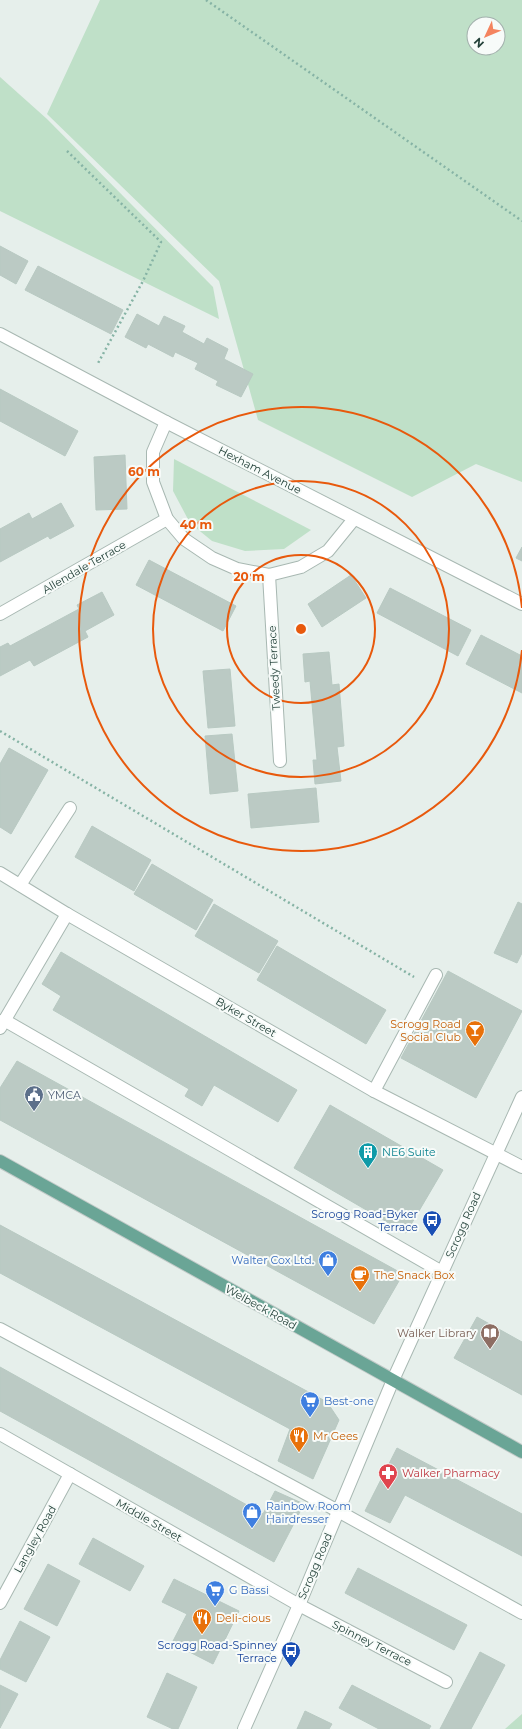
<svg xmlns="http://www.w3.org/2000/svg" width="522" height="1729" viewBox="0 0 522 1729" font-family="Montserrat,sans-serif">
  <rect width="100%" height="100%" fill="#e6efeb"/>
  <g fill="#bfe0c8" fill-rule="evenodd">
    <path d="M100 0H522V482L476 464 412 497 258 420 219 281 47 114ZM474 24H498V48H474Z"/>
    <path d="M0 77 47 119 213 287 219 319 0 211Z"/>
    <path d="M174 459 311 530 284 549 245 551 212 541 190 523 173 491Z"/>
    <path d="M522 1714V1729H505Z"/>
  </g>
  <g fill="#bbcac4" stroke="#b8c9c2">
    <path d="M0 246 28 261 16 284 0 275Z"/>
    <path d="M38 266 123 310 111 334 25 290Z"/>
    <path d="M137 314 159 326 164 316 185 326 182 332 204 344 207 338 228 349 224 359 253 374 241 397 216 385 218 381 195 369 198 363 175 352 173 357 148 344 146 348 125 337Z"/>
    <path d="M0 389 78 431 65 456 0 421Z"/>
    <path d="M125 455 127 509 96 510 94 457Z"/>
    <path d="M61 503 74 526 50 539 48 536 0 562V529L29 513 32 519Z"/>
    <path d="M522 547V561L516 558Z"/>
    <path d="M149 560 236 606 223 631 136 585Z"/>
    <path d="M351 575 366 598 322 627 308 604Z"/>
    <path d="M390 588 471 630 458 656 377 613Z"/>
    <path d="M102 592 114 615 85 631 88 637 34 666 30 660 0 676V647L8 643 10 646 79 609 77 605Z"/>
    <path d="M481 635 522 656V693L466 664Z"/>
    <path d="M329 652 332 685 339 684 344 746 337 747 341 781 315 784 313 760H317L310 681 305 682 303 654Z"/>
    <path d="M230 669 235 726 208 728 203 671Z"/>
    <path d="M232 734 238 791 210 794 205 736Z"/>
    <path d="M9 748 48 770 11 834 0 827V764Z"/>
    <path d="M316 788 319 822 251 828 248 794Z"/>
    <path d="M92 826 151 860 134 891 75 857Z"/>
    <path d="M152 864 213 900 196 930 134 894Z"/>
    <path d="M518 902 522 904V953L517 963 494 953Z"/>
    <path d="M214 904 278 941 259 973 195 936Z"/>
    <path d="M277 946 386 1010 366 1044 257 980Z"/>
    <path d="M61 952 297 1090 278 1122 214 1085 202 1106 185 1096 189 1089 53 1010 61 996 42 984Z"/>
    <path d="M448 971 522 1011 476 1098 401 1058Z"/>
    <path d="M17 1061 403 1274 374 1324 0 1120V1088Z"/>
    <path d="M330 1105 443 1170 406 1233 294 1168Z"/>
    <path d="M0 1225 327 1402 339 1420 313 1479 278 1461 290 1429 0 1273Z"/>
    <path d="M477 1317 522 1342V1395L454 1358Z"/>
    <path d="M0 1367 263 1514 275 1491 304 1504 274 1562 0 1411Z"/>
    <path d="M397 1448 522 1514V1556L405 1495 390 1523 365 1511Z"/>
    <path d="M93 1538 144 1566 130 1591 79 1564Z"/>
    <path d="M48 1564 80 1581 57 1626 24 1609Z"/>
    <path d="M358 1568 467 1625 454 1650 345 1593Z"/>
    <path d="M174 1579 239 1611 213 1664 172 1643 187 1614 162 1602Z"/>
    <path d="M20 1621 50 1637 26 1682 0 1669V1660Z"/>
    <path d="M480 1652 505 1665 471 1729H440Z"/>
    <path d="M167 1673 197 1687 178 1729H173L147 1717Z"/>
    <path d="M0 1685 18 1694 0 1728Z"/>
    <path d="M352 1685 431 1726 429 1729H379L339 1708Z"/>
    <path d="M305 1711 332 1724 329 1729H297Z"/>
  </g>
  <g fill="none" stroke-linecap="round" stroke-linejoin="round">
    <defs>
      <g id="minor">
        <path d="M0 334 166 422 522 604"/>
        <path d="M166 422 153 452V482L167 519 184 539 212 558 237 569 269 575 301 567 328 551 354 519"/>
        <path d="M269 575 280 761"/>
        <path d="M0 614 167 519"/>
        <path d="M0 873 67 914 374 1091 522 1167"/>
        <path d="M20 885 70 808"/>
        <path d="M4 1020 442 1272"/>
        <path d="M0 1028 67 914"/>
        <path d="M374 1091 436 975"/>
        <path d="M0 1329 338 1511 522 1613"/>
        <path d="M0 1434 299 1605 446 1682"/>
        <path d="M0 1603 70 1474"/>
        <path d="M244 1729 299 1605 393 1380 522 1097"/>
      </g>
      <path id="major" d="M0 1161 522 1452"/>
    </defs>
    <use href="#minor" stroke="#a8b8b2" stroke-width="14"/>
    <use href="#major" stroke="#c2cac8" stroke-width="14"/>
    <g stroke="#86b3a5" stroke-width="2.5" stroke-dasharray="2 3" stroke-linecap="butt">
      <path d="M206 0 522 221"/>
      <path d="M67 151 161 242 143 281 97 365"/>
      <path d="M0 731 414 977"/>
    </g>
    <use href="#minor" stroke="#fff" stroke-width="12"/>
    <use href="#major" stroke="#6aa596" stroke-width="12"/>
  </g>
  <g fill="none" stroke="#e8590c" stroke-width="2">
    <circle cx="301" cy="629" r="74"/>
    <circle cx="301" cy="629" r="148"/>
    <path d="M522 650A222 222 0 1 1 522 608"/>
  </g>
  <defs>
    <symbol id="bar-pin" viewBox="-11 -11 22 30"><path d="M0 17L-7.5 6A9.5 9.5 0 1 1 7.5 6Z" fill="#e8710a" stroke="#f7fbf9"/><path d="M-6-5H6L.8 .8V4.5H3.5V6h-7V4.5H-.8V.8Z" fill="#fff"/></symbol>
    <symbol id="civic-pin" viewBox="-11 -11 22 30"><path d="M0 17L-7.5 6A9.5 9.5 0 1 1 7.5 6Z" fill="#5c6f8a" stroke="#f7fbf9"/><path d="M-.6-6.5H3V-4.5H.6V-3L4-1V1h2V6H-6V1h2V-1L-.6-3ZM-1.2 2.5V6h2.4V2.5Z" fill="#fff"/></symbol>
    <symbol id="building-pin" viewBox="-11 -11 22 30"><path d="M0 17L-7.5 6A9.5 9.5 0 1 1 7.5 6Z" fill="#0f9aa8" stroke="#f7fbf9"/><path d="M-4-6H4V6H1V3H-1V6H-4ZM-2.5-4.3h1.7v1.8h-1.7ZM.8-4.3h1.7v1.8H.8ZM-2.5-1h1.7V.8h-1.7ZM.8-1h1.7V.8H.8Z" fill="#fff"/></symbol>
    <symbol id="bus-pin" viewBox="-11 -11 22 30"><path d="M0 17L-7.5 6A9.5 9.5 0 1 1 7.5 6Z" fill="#1a4fb4" stroke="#f7fbf9"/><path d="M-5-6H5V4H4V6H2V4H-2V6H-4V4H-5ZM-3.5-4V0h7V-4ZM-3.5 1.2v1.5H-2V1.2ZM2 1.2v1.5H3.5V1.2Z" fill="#fff"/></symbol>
    <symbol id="shop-pin" viewBox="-11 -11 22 30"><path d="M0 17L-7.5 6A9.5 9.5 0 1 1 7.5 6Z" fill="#3f7fe0" stroke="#f7fbf9"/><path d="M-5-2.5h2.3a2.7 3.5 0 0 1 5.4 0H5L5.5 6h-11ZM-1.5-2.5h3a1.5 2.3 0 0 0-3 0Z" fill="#fff"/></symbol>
    <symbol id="cafe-pin" viewBox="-11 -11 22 30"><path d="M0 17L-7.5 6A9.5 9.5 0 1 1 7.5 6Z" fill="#e8710a" stroke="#f7fbf9"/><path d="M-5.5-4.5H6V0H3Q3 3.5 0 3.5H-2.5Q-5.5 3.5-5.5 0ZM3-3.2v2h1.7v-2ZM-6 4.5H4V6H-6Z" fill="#fff"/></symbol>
    <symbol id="library-pin" viewBox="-11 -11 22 30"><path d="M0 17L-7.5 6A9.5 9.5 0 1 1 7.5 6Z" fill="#8d6e63" stroke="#f7fbf9"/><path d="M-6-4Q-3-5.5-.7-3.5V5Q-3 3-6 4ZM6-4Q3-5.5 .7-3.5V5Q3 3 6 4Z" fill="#fff"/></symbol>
    <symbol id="supermarket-pin" viewBox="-11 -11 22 30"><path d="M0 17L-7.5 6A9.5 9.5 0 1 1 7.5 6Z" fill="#3f7fe0" stroke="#f7fbf9"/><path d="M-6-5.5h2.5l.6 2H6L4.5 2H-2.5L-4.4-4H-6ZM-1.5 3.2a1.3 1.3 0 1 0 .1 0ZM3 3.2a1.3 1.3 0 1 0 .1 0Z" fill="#fff"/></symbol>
    <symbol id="restaurant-pin" viewBox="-11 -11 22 30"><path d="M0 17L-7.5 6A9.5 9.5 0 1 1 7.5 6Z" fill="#e8710a" stroke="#f7fbf9"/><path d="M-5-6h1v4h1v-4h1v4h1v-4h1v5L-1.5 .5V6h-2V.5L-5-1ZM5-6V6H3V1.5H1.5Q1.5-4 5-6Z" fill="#fff"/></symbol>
    <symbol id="pharmacy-pin" viewBox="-11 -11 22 30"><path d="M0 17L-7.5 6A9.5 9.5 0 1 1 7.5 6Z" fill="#e0444e" stroke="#f7fbf9"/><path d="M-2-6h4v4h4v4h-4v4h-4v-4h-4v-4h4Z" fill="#fff"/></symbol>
  </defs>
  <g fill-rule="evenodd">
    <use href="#bar-pin" x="464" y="1019" width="22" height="30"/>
    <use href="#civic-pin" x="23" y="1084" width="22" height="30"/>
    <use href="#building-pin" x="357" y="1141" width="22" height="30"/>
    <use href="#bus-pin" x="421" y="1209" width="22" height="30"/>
    <use href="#shop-pin" x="317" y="1249" width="22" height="30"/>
    <use href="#cafe-pin" x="349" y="1264" width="22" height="30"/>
    <use href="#library-pin" x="479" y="1322" width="22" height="30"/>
    <use href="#supermarket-pin" x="299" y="1390" width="22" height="30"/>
    <use href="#restaurant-pin" x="288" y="1425" width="22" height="30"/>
    <use href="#pharmacy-pin" x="377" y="1462" width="22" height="30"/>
    <use href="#shop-pin" x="241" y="1501" width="22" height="30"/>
    <use href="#supermarket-pin" x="204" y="1579" width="22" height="30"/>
    <use href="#restaurant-pin" x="191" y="1607" width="22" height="30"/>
    <use href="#bus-pin" x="280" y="1640" width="22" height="30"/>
  </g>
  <g text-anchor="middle" stroke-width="4" stroke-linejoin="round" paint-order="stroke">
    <g font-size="11" fill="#24423a" stroke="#f7fbf9">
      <text transform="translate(260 470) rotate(27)" y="4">Hexham Avenue</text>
      <text transform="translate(84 567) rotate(-30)" y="4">Allendale Terrace</text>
      <text transform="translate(274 668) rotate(-93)" y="4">Tweedy Terrace</text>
      <text transform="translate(246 1017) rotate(30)" y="4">Byker Street</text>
      <text transform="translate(463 1225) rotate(-66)" y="4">Scrogg Road</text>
      <text transform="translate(261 1307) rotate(29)" y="4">Welbeck Road</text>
      <text transform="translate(149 1520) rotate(30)" y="4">Middle Street</text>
      <text transform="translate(35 1539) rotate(-61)" y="4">Langley Road</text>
      <text transform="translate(315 1566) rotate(-67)" y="4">Scrogg Road</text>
      <text transform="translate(372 1643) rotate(27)" y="4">Spinney Terrace</text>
    </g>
    <g font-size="11" fill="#c56008" stroke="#f7fbf9" text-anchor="start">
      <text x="461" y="1028" text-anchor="end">Scrogg Road<tspan x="461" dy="13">Social Club</tspan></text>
      <text x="374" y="1279">The Snack Box</text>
      <text x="313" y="1440">Mr Gees</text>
      <text x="216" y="1622">Deli-cious</text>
    </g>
    <g font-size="11" fill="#4e5e75" stroke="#f7fbf9" text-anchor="start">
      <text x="48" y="1099">YMCA</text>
    </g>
    <g font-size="11" fill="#0d838f" stroke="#f7fbf9" text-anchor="start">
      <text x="382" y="1156">NE6 Suite</text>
    </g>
    <g font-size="11" fill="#164399" stroke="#f7fbf9" text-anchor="end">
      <text x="418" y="1218">Scrogg Road-Byker<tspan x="418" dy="13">Terrace</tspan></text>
      <text x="277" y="1649">Scrogg Road-Spinney<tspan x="277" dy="13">Terrace</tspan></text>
    </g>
    <g font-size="11" fill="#366cbe" stroke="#f7fbf9" text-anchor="start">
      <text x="314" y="1264" text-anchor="end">Walter Cox Ltd.</text>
      <text x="324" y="1405">Best-one</text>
      <text x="266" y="1510">Rainbow Room<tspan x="266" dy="13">Hairdresser</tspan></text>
      <text x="229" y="1594">G Bassi</text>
    </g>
    <g font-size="11" fill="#785e54" stroke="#f7fbf9" text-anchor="end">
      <text x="476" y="1337">Walker Library</text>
    </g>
    <g font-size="11" fill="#be3a42" stroke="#f7fbf9" text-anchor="start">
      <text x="402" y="1477">Walker Pharmacy</text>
    </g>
  </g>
  <circle cx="301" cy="629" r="6" fill="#e8590c" stroke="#f7fbf9" stroke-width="2"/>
  <g font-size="12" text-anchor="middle" font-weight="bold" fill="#e8590c" stroke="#f7fbf9" stroke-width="4" stroke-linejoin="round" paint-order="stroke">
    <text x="144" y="476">60 m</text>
    <text x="196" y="529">40 m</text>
    <text x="249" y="581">20 m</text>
  </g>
  <g transform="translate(486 36) rotate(226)"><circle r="19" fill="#f7fbf9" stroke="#a3b1ad"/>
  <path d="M0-3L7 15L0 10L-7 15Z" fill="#f4845f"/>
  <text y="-6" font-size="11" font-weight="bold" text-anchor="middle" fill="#24423a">N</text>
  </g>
</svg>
